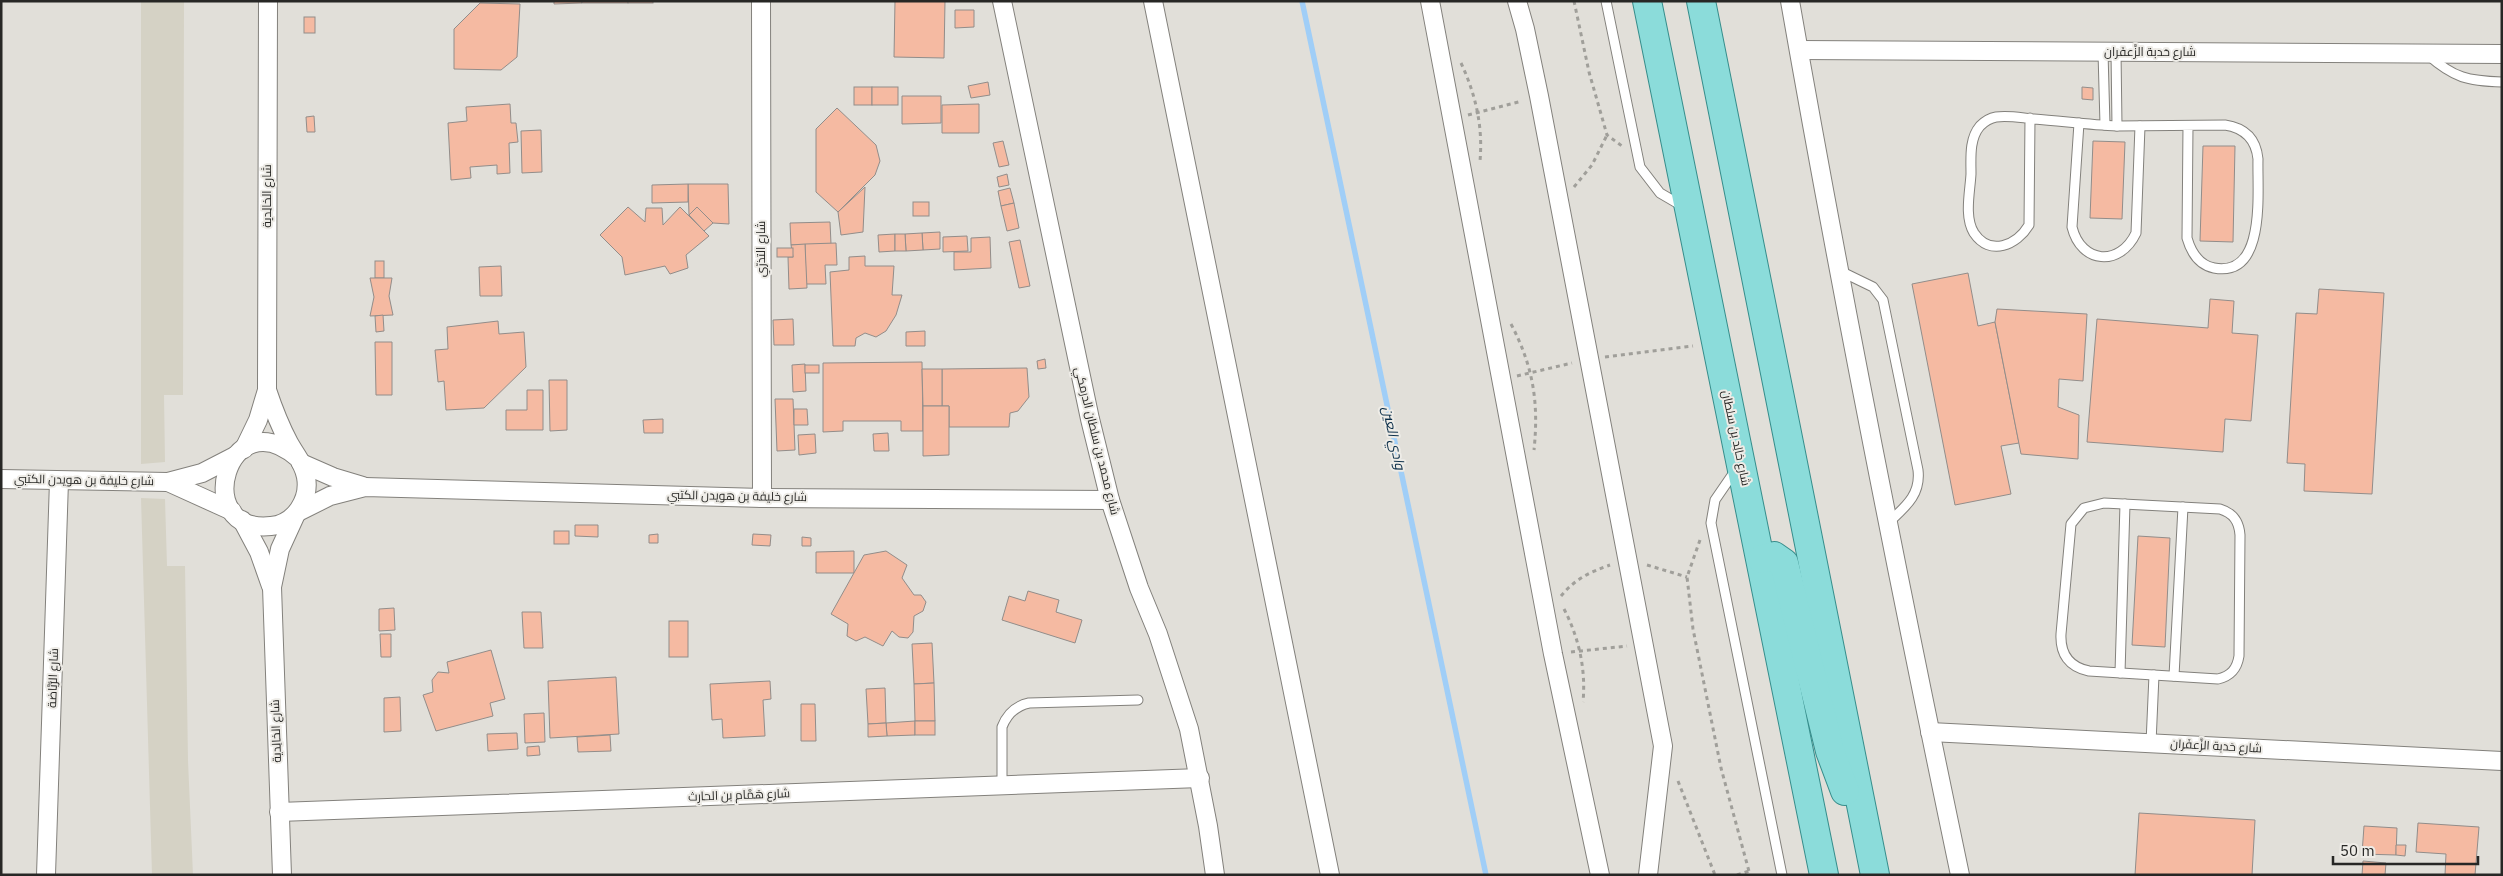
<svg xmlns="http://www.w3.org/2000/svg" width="2503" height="876" viewBox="0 0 2503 876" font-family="'IBM Plex Sans',Cairo,sans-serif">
  <rect width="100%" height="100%" fill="#e1dfd9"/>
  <g fill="#d5d2c5">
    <path d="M141 1H184L183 395H164L165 462 141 464Z"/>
    <path d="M141 498 165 499 167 566H185L188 761 193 875H152Z"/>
  </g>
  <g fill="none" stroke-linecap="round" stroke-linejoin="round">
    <path stroke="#a0cef7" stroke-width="5.5" d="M1302 1 1486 875"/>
  </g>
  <g fill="#f5baa2" stroke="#928d8a">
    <path d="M554 1H582V3L554 4Z"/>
    <rect x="582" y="1" width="46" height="2"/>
    <rect x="628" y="1" width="25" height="2"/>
    <path d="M895 1H945L944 58 894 57Z"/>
    <path d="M480 3 520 4 517 57 501 70 454 69V29Z"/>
    <path d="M955 10H974V27L955 28Z"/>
    <rect x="304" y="17" width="11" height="16"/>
    <path d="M988 82 990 95 971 98 968 86Z"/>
    <rect x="854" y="87" width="18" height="18"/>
    <rect x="872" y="87" width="26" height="18"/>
    <path d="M2082 87 2093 88V100L2082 99Z"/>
    <path d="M902 96H941V123L902 124Z"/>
    <path d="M510 104 511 123H516L518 142 509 143 510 173 497 174V165L470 167 471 178 451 180 448 123 467 121 466 107Z"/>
    <path d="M979 104V133H942V105Z"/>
    <path d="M837 108 876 145 880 161 875 175 838 212 816 192V129Z"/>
    <path d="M314 116 315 132H307L306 117Z"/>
    <path d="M541 130 542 172 522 173 521 131Z"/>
    <path d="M1003 141 1009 165 999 167 993 143Z"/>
    <path d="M2093 141 2125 142 2122 219 2090 218Z"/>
    <path d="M2203 146H2235L2233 242 2200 241Z"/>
    <path d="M1007 174 1009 185 999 187 997 177Z"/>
    <path d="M688 184H728L729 224 713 223 697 207 689 215Z"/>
    <path d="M688 184V202L652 203V185Z"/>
    <path d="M865 187 863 232 841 235 838 212Z"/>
    <path d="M1010 188 1014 203 1001 206 998 191Z"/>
    <rect x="913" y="202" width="16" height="14"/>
    <path d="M1014 203 1019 228 1007 231 1001 206Z"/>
    <path d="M628 207 645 222 646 208H662L663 225 680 207 709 236 686 255 688 268 670 274 665 266 625 275 622 257 600 235Z"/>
    <path d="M697 207 713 223 704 231 689 215Z"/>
    <path d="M830 222 831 244 791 245 790 223Z"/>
    <path d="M940 232V249L923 250 922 233Z"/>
    <path d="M922 233 923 250 906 251 905 234Z"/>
    <path d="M895 234V251L879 252 878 235Z"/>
    <path d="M895 234H905L906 251H895Z"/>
    <path d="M967 236 968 251 943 252V237Z"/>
    <path d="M990 237 991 268 954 270V252H971V238Z"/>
    <path d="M1020 240 1030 286 1019 288 1009 242Z"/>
    <path d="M836 243 837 265H825L826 284H806L805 244Z"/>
    <path d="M805 244 807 288 789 289 788 257H793L791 245Z"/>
    <rect x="777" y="248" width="16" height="9"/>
    <path d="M865 256V266H894L892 295H902L896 315 886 331 876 337 865 333 856 338 855 346H833L830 272 849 270V257Z"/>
    <rect x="375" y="261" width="9" height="17"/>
    <path d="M501 266 502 296H480L479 267Z"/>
    <path d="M1968 273 1978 326 1995 322 2019 443 2001 446 2011 494 1955 505 1912 284Z"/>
    <path d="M370 278H392L389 296 393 315 370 316 374 297Z"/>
    <path d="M2319 289 2384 293 2372 494 2304 491 2305 464 2287 463 2296 313 2317 314Z"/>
    <path d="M2210 299 2234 301 2232 333 2258 335 2251 421 2225 419 2223 452 2087 442 2097 319 2208 328Z"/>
    <path d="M1997 309 2087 314 2083 381 2059 379 2058 407 2079 415 2078 459 2021 454 1995 322Z"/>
    <path d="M383 315 384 331 376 332 375 316Z"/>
    <path d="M793 319 794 345H774L773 320Z"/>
    <path d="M498 321 499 334 524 332 526 367 484 408 446 410 444 381 438 382 435 350 448 349 447 327Z"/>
    <path d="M925 331V346H906V332Z"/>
    <path d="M375 342H392V395H376Z"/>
    <path d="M1045 359 1046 368 1038 369 1037 361Z"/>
    <path d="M922 362 923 431H901V421H843V431L823 432V363Z"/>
    <path d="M805 364 806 391 793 392 792 365Z"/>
    <rect x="805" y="365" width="14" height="8"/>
    <path d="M1027 368 1029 397 1018 411 1010 413 1009 427H949V406H942V369Z"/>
    <path d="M922 369H942V406H923Z"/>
    <path d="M549 380H567V430L550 431Z"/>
    <path d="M527 390H543V430H506V410H527Z"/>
    <path d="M775 399H793L795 450 777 451Z"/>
    <path d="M923 406H949V455L923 456Z"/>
    <path d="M794 409H807L808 425H794Z"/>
    <path d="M663 419V433H644L643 420Z"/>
    <path d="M888 433 889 451H874L873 434Z"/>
    <path d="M815 434 816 453 799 455 798 435Z"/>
    <path d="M575 525H598V537L575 536Z"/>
    <rect x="554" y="531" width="15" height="13"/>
    <path d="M658 534V543H649V535Z"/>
    <path d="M753 534 771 535 770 546 752 545Z"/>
    <path d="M2138 536 2170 538 2165 647 2132 645Z"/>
    <path d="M802 537 811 538V546H802Z"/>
    <path d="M854 551V573H816V552Z"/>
    <path d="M886 551 907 565 902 578 914 595H921L926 602 923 611 914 616 913 632 908 638 899 637 892 631 883 646 865 637 856 641 847 636 848 624 831 614 864 555Z"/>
    <path d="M1028 591 1059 600 1056 612 1082 620 1075 643 1002 620 1009 596 1025 601Z"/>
    <path d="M394 608 395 630 379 631V609Z"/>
    <path d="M522 612H541L543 648H524Z"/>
    <rect x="669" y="621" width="19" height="36"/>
    <path d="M380 634H391V657H381Z"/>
    <path d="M932 643 934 683 914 684 912 644Z"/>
    <path d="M491 650 505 699 490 703 493 716 436 731 423 695 433 692 432 680 438 672 449 673 447 662Z"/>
    <path d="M616 677 619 734 550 738 548 681Z"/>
    <path d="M770 681 771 699 763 700 765 736 723 738 722 719 712 720 710 684Z"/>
    <path d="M934 683 935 721H915L914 684Z"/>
    <path d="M885 688 886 723 868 724 866 689Z"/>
    <path d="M400 697 401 731 384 732V698Z"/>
    <path d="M801 704H815L816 741H801Z"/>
    <path d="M544 713 545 742 525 743 524 714Z"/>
    <path d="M915 721V735L887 736 886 723Z"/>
    <rect x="915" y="721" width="20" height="14"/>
    <path d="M886 723 887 736 868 737V724Z"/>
    <path d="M517 733 518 749 488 751 487 734Z"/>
    <path d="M610 735 611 751 578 752 577 737Z"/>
    <path d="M539 746 540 755 527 756V747Z"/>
    <path d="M2139 813 2255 820 2252 875H2135Z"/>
    <path d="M2418 823 2479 827 2475 875H2445L2446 854 2416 852Z"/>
    <path d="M2364 826 2397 828 2396 855 2362 854Z"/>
    <path d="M2396 845H2406L2405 856 2396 855Z"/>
    <path d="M2363 861 2386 863 2385 875H2362Z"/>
  </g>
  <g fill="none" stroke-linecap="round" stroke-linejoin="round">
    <defs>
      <g id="lane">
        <path d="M1606 1 1640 167 1660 193 1684 207"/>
        <path d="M2103 52 2105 125"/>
        <path d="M2116 52 2117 126"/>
        <path d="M2428 55C2454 78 2468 81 2502 82"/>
        <path d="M2030 118 2029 225C2017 245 1990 257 1974 233 1964 217 1970 192 1971 174 1971 158 1969 139 1980 126 1984 122 1990 118 1996 117 2008 115 2022 118 2034 119 2062 121 2089 125 2117 126L2225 125C2245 128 2256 139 2258 159 2257 191 2267 278 2214 268 2199 265 2191 252 2187 238L2188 126"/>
        <path d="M2079 123 2072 227C2081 264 2120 267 2136 233L2140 126"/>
        <path d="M1838 270 1873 287 1883 300 1918 470C1921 495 1905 507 1888 523"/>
        <path d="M1737 468 1715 500 1711 523 1782 875"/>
        <path d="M2104 503 2220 509C2233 513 2239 521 2240 535L2239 656C2237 669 2231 676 2218 679L2089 671C2069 667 2060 654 2061 634L2071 524 2084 508Z"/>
        <path d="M2120 673 2125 504"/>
        <path d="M2174 676 2183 507"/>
        <path d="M2151 743 2154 675"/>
        <path d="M1002 785V727C1007 714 1015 706 1029 703L1138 700"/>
      </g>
      <g id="street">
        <path d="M761 1 762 498"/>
        <path d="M1002 1 1090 419 1110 500 1139 588 1158 634 1189 729 1208 826 1215 875"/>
        <path d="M1153 1 1330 875"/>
        <path d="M1430 1 1553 654 1600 875"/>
        <path d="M1517 1 1525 29 1539 96 1663 746 1648 875"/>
        <path d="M1790 1C1841 293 1899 584 1960 875"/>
        <path d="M1799 50 2502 54"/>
        <path d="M267 390C273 408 280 426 289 443 295 454 304 464 306 477 310 499 295 524 271 526 189 535 227 396 298 458"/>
        <path d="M244 449 258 420 267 390 268 1"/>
        <path d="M301 463 333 477 363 486"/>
        <path d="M1 479 168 482 202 473 235 456"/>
        <path d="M168 482 232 511"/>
        <path d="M298 512 330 496 365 487 762 498 1110 500"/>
        <path d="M242 520 259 552 271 586"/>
        <path d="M1930 732 2502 761"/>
        <path d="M279 812 1200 778"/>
        <path d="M46 875 59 481"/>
        <path d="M282 875 272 587 280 549 296 514"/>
      </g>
      <g id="primary">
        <path d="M1647 1 1824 875"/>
        <path d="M1701 1 1875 875"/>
        <path d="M1762 559 1774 556 1784 563 1830 751 1845 791"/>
      </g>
    </defs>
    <use href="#lane" stroke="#83817c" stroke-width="11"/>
    <use href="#street" stroke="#83817c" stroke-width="20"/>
    <use href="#primary" stroke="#368d8b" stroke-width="30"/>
    <g stroke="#a09f9a" stroke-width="3" stroke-dasharray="4 4" stroke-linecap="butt">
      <path d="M1574 1 1589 72 1607 135 1622 146"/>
      <path d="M1461 63C1476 95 1483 127 1480 161"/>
      <path d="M1468 115 1522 101"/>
      <path d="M1574 187 1592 165 1607 135"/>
      <path d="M1511 324C1533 366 1539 402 1534 450"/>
      <path d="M1605 357 1693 346"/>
      <path d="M1517 376 1572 363"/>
      <path d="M1700 540 1687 577 1693 629 1721 768 1750 875"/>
      <path d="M1647 565 1687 577"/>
      <path d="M1561 596C1575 579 1590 572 1610 565"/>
      <path d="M1564 609C1579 638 1586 669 1583 702"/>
      <path d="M1571 652 1627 646"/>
      <path d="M1678 781 1715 875"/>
      <path d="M1737 875 1749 871"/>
    </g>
    <use href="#lane" stroke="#fff" stroke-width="9"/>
    <use href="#street" stroke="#fff" stroke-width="18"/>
    <use href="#primary" stroke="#8bdcda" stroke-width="28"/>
  </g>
  <g text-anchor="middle" stroke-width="4" stroke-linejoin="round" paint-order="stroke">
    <g font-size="12" fill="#272725" stroke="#eeece7">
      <text x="2150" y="56">شارع حَدبة الزَّعفَران</text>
      <text transform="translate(267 196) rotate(-90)" y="4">شارع الخالِدية</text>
      <text transform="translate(761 249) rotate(-90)" y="4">شارع التذرّي</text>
      <text transform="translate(1736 438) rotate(78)" y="4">شارع خالِد بن سلطان</text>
      <text transform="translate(1097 441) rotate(76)" y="4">شارع محمد بن سلطان الدرمكي</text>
      <text transform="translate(84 480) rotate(1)" y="4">شارع خليفة بن هويدن الكتبي</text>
      <text transform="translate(737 496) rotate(1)" y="4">شارع خليفة بن هويدن الكتبي</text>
      <text transform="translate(53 678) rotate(-88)" y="4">شارع الرُّبَّاضة</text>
      <text transform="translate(276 731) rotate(-92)" y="4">شارع الخالِدية</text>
      <text transform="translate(2216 746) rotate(3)" y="4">شارع حَدبة الزَّعفَران</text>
      <text transform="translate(739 795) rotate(-2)" y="4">شارع هَمَّام بن الحارِث</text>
    </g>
    <g font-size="14" font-style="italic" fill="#0b2e49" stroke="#eeece7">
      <text transform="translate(1394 438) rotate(78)" y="5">وادي العين</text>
    </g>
  </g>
  <rect width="2503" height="876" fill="none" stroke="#272725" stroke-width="5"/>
  <path d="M2333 856v8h145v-8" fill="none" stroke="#272725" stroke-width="2.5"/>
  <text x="2340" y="856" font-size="15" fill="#272725" stroke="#eeece7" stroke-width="4" paint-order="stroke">50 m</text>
</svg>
